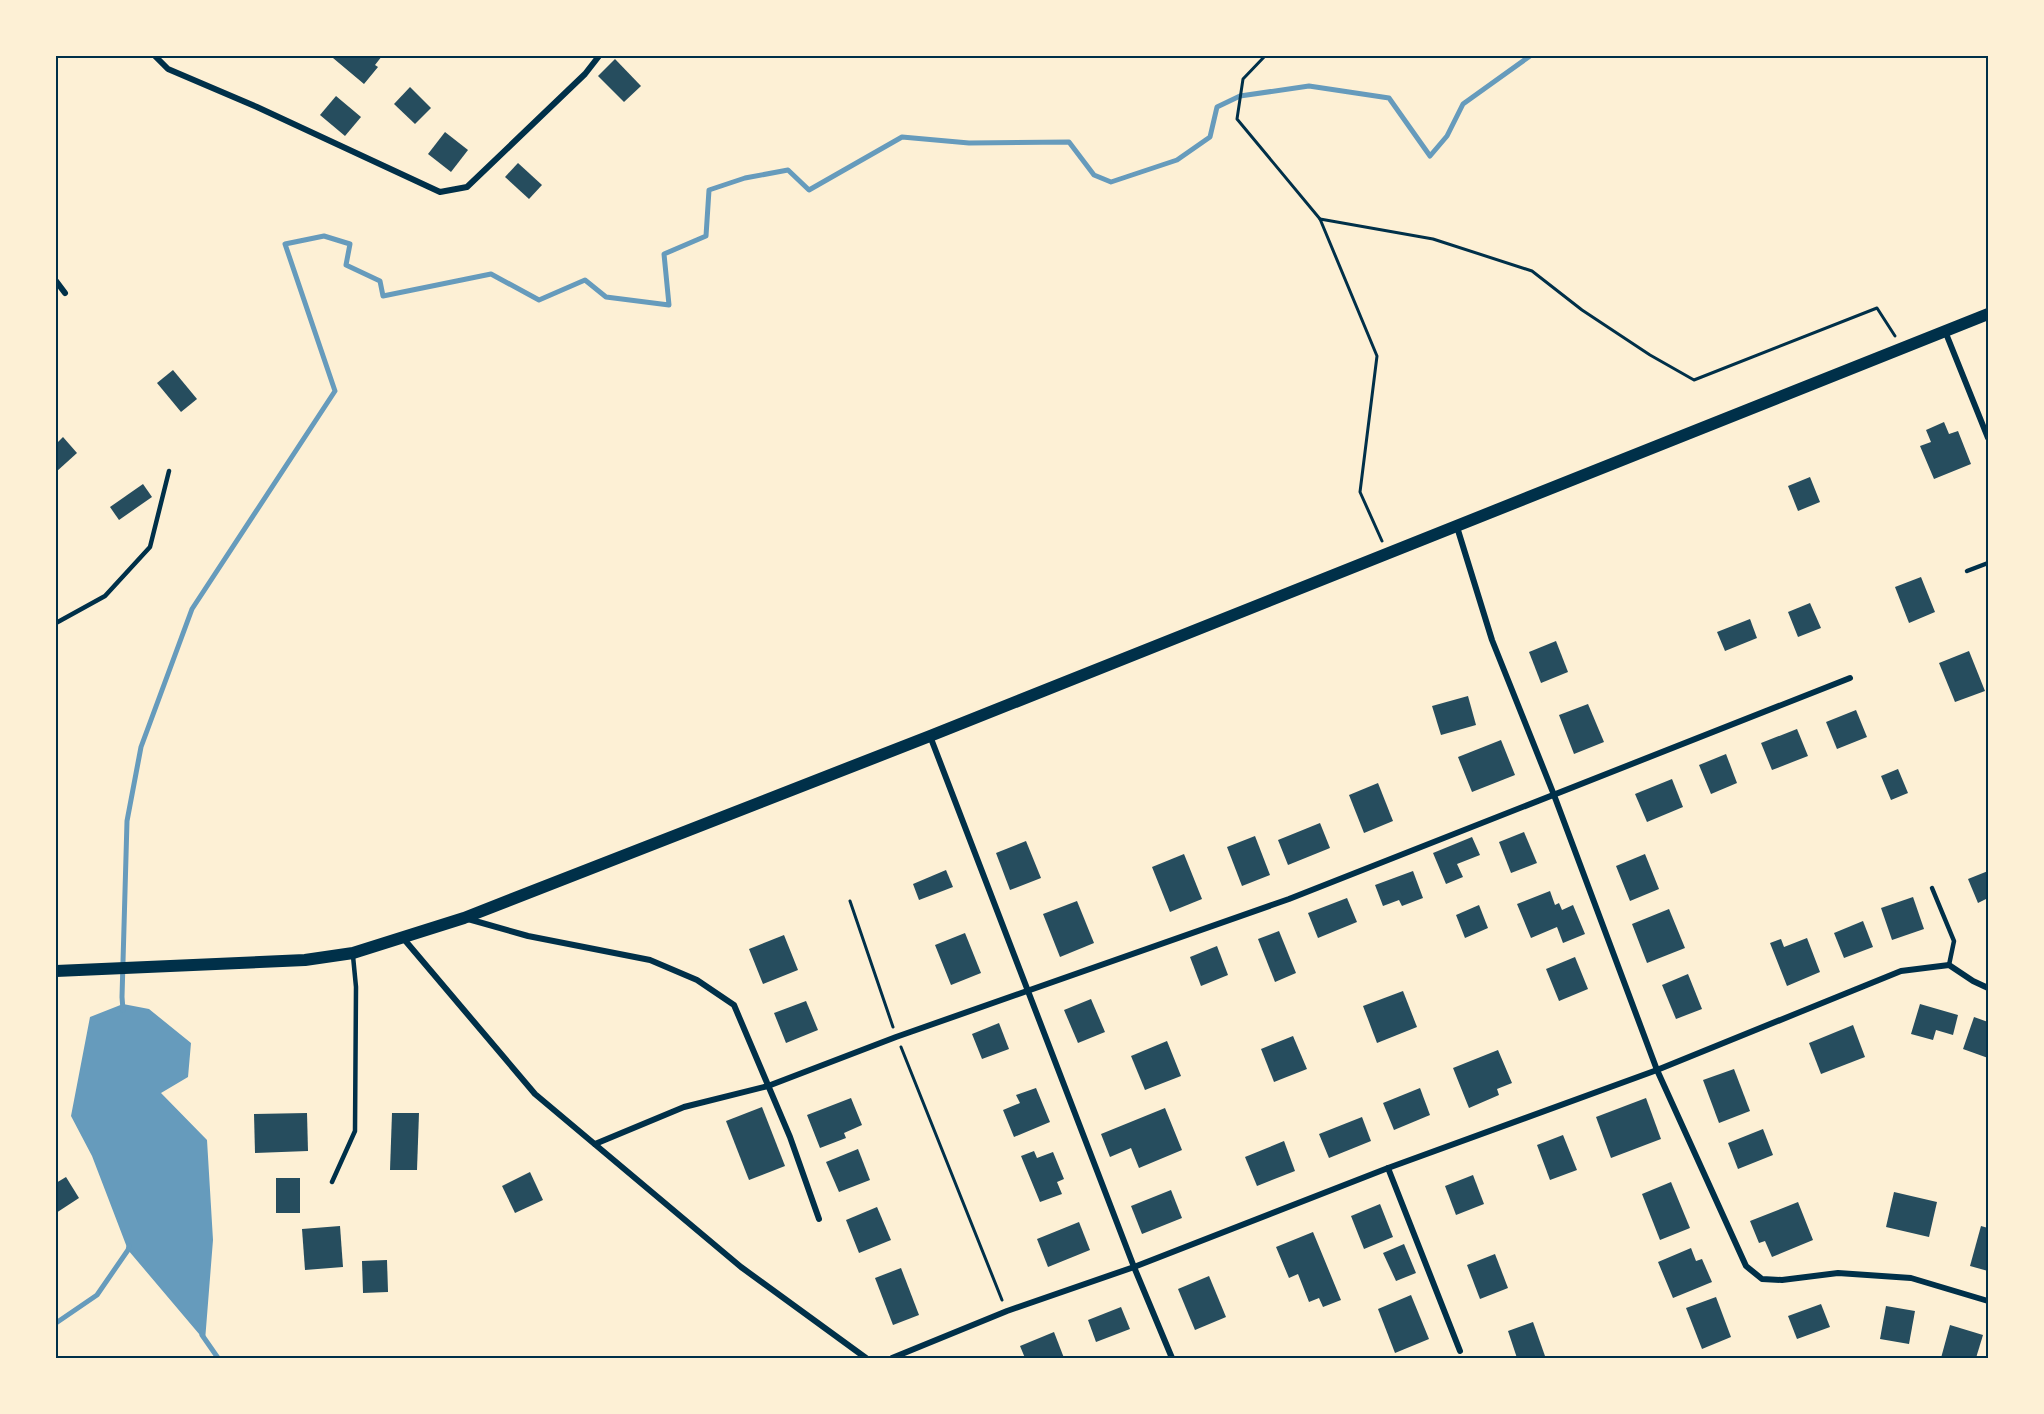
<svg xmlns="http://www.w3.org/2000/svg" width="2044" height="1414" viewBox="0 0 2044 1414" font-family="'Times New Roman',serif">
  <rect width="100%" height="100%" fill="#fdf0d5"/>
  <path fill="#669bbc" d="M123 1004 149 1009 191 1043 188 1077 161 1093 207 1140 213 1240 205 1341 128 1250 92 1156 71 1116 90 1017Z"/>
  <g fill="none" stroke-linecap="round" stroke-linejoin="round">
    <g stroke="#669bbc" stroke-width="5">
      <path d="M123 1010 122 997 127 821 141 747 192 609 335 391 285 244 324 236 350 244 346 265 380 281 383 296 491 274 539 300 585 280 606 297 669 305 664 254 706 236 709 190 745 178 788 170 809 190 902 137 969 143 1069 142 1094 175 1111 182 1177 160 1210 137 1217 107 1240 96 1309 86 1389 98 1430 156 1447 136 1463 104 1530 56"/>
      <path d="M56 1323 97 1295 128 1250 129 1246"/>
      <path d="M202 1335 218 1358"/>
    </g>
  </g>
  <g fill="#264d5e">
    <path d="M335 56H382L375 65 378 67 364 84 333 58Z"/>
    <path d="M615 59 641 86 624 102 598 76Z"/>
    <path d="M410 87 431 108 415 124 394 104Z"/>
    <path d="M336 96 361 117 345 136 320 115Z"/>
    <path d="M445 132 468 150 451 172 428 154Z"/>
    <path d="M518 163 542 185 529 199 505 177Z"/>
    <path d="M173 370 197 399 181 412 157 383Z"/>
    <path d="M1944 422 1949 434 1958 431 1971 464 1934 479 1920 446 1931 442 1926 430Z"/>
    <path d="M63 437 77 453 56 472V444Z"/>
    <path d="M1810 477 1820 502 1798 511 1788 486Z"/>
    <path d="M143 484 152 497 119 520 110 507Z"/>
    <path d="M1921 577 1935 612 1909 623 1895 587Z"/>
    <path d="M1810 603 1821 628 1798 637 1788 612Z"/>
    <path d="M1750 619 1757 638 1725 651 1717 632Z"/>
    <path d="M1556 641 1568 672 1541 683 1529 652Z"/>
    <path d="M1969 651 1985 691 1955 702 1939 663Z"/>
    <path d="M1468 696 1476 725 1441 735 1432 706Z"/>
    <path d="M1588 704 1604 742 1574 754 1559 715Z"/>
    <path d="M1856 710 1867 737 1837 749 1826 722Z"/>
    <path d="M1797 729 1808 756 1772 770 1761 743Z"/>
    <path d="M1501 740 1515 775 1472 792 1458 757Z"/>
    <path d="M1726 754 1737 783 1711 794 1699 765Z"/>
    <path d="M1898 769 1908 793 1891 800 1881 776Z"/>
    <path d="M1672 779 1683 807 1647 822 1635 794Z"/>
    <path d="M1378 783 1393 821 1364 833 1349 795Z"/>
    <path d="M1320 823 1330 848 1288 865 1278 840Z"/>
    <path d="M1524 832 1537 863 1511 873 1499 842Z"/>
    <path d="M1255 836 1270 875 1242 886 1227 847Z"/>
    <path d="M1472 837 1480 855 1457 864 1463 877 1446 884 1433 853Z"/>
    <path d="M1026 841 1041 878 1010 890 996 853Z"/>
    <path d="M1184 854 1202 899 1170 912 1152 867Z"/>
    <path d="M1645 854 1659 889 1630 901 1616 866Z"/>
    <path d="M946 870 953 887 919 900 913 884Z"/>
    <path d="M1413 871 1423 898 1402 906 1399 900 1383 906 1375 885Z"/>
    <path d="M1988 871V898L1978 903 1968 879Z"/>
    <path d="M1550 891 1555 905 1559 903 1562 910 1573 905 1585 934 1563 943 1557 927 1531 938 1517 904Z"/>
    <path d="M1913 897 1924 929 1892 940 1881 908Z"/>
    <path d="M1347 898 1357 922 1318 938 1308 913Z"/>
    <path d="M1077 901 1094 943 1060 957 1043 914Z"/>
    <path d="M1479 905 1488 928 1465 938 1456 915Z"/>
    <path d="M1669 909 1685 948 1647 963 1632 924Z"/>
    <path d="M1863 921 1873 947 1844 958 1834 933Z"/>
    <path d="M1279 931 1296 973 1275 982 1258 939Z"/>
    <path d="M965 933 981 973 951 985 935 945Z"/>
    <path d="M784 935 798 970 763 984 749 949Z"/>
    <path d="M1807 938 1820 972 1787 986 1770 943 1781 939 1784 947Z"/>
    <path d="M1217 946 1228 975 1201 986 1190 957Z"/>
    <path d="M1575 957 1588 989 1559 1001 1546 969Z"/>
    <path d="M1688 974 1702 1009 1676 1019 1662 985Z"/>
    <path d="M1403 991 1417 1027 1377 1043 1363 1006Z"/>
    <path d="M1091 999 1105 1032 1078 1043 1064 1010Z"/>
    <path d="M806 1001 818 1030 786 1043 774 1013Z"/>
    <path d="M1920 1004 1958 1015 1953 1035 1936 1030 1933 1040 1911 1034Z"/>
    <path d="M1974 1017 1988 1022V1058L1963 1049Z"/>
    <path d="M999 1023 1009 1049 982 1059 972 1034Z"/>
    <path d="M1853 1025 1865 1057 1821 1074 1809 1043Z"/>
    <path d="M1293 1036 1307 1069 1274 1082 1261 1049Z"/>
    <path d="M1167 1041 1181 1076 1145 1090 1131 1056Z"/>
    <path d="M1498 1050 1512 1083 1497 1089 1499 1095 1469 1108 1453 1068Z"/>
    <path d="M1734 1069 1750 1111 1719 1123 1703 1080Z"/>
    <path d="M1036 1088 1050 1122 1014 1137 1003 1110 1020 1103 1016 1095Z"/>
    <path d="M1420 1088 1430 1115 1394 1130 1383 1103Z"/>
    <path d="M851 1098 862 1125 844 1133 846 1138 820 1148 807 1115Z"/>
    <path d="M1646 1098 1661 1139 1611 1158 1596 1117Z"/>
    <path d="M762 1107 785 1166 749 1180 726 1121Z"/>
    <path d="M1165 1108 1182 1150 1139 1168 1131 1148 1110 1157 1101 1134Z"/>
    <path d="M307 1113 308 1151 255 1153 254 1114Z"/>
    <path d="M392 1113H419L417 1170H390Z"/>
    <path d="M1362 1117 1371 1141 1329 1158 1319 1134Z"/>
    <path d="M1763 1129 1773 1155 1738 1169 1728 1143Z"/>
    <path d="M1563 1135 1577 1170 1550 1180 1537 1145Z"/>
    <path d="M1284 1141 1295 1171 1257 1186 1245 1157Z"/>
    <path d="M858 1149 870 1180 839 1192 826 1162Z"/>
    <path d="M1034 1151 1037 1158 1053 1152 1064 1179 1057 1182 1062 1194 1040 1202 1021 1156Z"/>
    <path d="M530 1172 543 1200 515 1213 502 1186Z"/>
    <path d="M1473 1175 1484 1204 1456 1215 1445 1186Z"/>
    <path d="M66 1177 79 1198 56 1213V1183Z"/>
    <rect x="276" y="1178" width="24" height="35"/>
    <path d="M1671 1182 1690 1228 1660 1240 1642 1194Z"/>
    <path d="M1171 1190 1182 1218 1142 1234 1131 1206Z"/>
    <path d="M1894 1192 1937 1202 1929 1237 1886 1227Z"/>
    <path d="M1798 1202 1813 1240 1772 1257 1765 1241 1759 1243 1750 1221Z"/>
    <path d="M1380 1204 1393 1237 1364 1249 1351 1216Z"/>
    <path d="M877 1207 891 1240 859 1253 846 1220Z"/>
    <path d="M1079 1222 1090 1250 1048 1267 1037 1239Z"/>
    <path d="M340 1226 343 1267 305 1270 302 1229Z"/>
    <path d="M1981 1226 1988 1228V1271L1970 1266Z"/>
    <path d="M1313 1232 1341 1300 1323 1307 1319 1298 1309 1302 1298 1274 1289 1278 1276 1247Z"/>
    <path d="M1404 1244 1416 1273 1396 1281 1383 1253Z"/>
    <path d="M1691 1248 1696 1261 1702 1259 1712 1282 1673 1298 1658 1262Z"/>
    <path d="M1495 1254 1508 1288 1480 1299 1467 1265Z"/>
    <path d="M387 1260 388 1292 363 1293 362 1261Z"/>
    <path d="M901 1268 919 1315 893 1325 875 1278Z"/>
    <path d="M1209 1276 1226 1317 1195 1330 1178 1289Z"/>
    <path d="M1411 1295 1429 1339 1395 1353 1378 1309Z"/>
    <path d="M1716 1297 1731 1337 1702 1349 1686 1308Z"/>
    <path d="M1821 1304 1830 1327 1797 1339 1788 1316Z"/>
    <path d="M1886 1306 1915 1311 1909 1344 1880 1339Z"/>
    <path d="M1121 1307 1130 1329 1096 1342 1088 1320Z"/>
    <path d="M1533 1322 1545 1356 1538 1358H1517L1508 1331Z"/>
    <path d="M1950 1325 1983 1335 1976 1358H1941Z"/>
    <path d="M1054 1332 1064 1358H1025L1020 1346Z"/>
  </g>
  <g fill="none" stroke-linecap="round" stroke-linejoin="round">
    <g stroke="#003049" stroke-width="3">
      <path d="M1265 56 1243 79 1237 119 1320 219 1377 356 1360 492 1382 541"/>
      <path d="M1320 219 1433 239 1532 271 1582 310 1650 355 1694 380 1877 308 1895 336"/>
      <path d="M850 901 893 1027"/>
      <path d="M901 1047 1002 1300"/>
    </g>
    <g stroke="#003049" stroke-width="4.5">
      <path d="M1967 571 1988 563"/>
      <path d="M56 623 105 596 150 547 169 471"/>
      <path d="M1932 888 1954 941 1949 965"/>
      <path d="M332 1182 355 1131 356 987 353 956"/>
    </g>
    <g stroke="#003049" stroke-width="6">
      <path d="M155 56 168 69 257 107 440 192 467 187 585 74 599 56"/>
      <path d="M56 281 65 293"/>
      <path d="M1945 331 1988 438"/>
      <path d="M1457 527 1492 640 1554 795 1657 1070 1746 1266 1762 1279 1782 1280 1838 1273 1911 1278 1988 1301"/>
      <path d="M930 736 1134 1267 1172 1358"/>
      <path d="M468 919 528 936 650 960 697 980 734 1005 790 1137 819 1219"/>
      <path d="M403 938 535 1094 741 1267 866 1358"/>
      <path d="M595 1144 684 1107 768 1086 896 1037 1289 899 1850 678"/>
      <path d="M1388 1168 1460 1351"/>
      <path d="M892 1358 1007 1311 1134 1267 1388 1168 1657 1070 1901 971 1949 965 1973 981 1988 988"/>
    </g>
    <path stroke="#003049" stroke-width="12" d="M56 971 305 960 353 953 464 918 930 736 1988 314"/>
  </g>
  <rect width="2044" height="1414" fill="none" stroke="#fdf0d5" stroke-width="114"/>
  <rect x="57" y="57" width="1930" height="1300" fill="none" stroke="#003049" stroke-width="2"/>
</svg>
